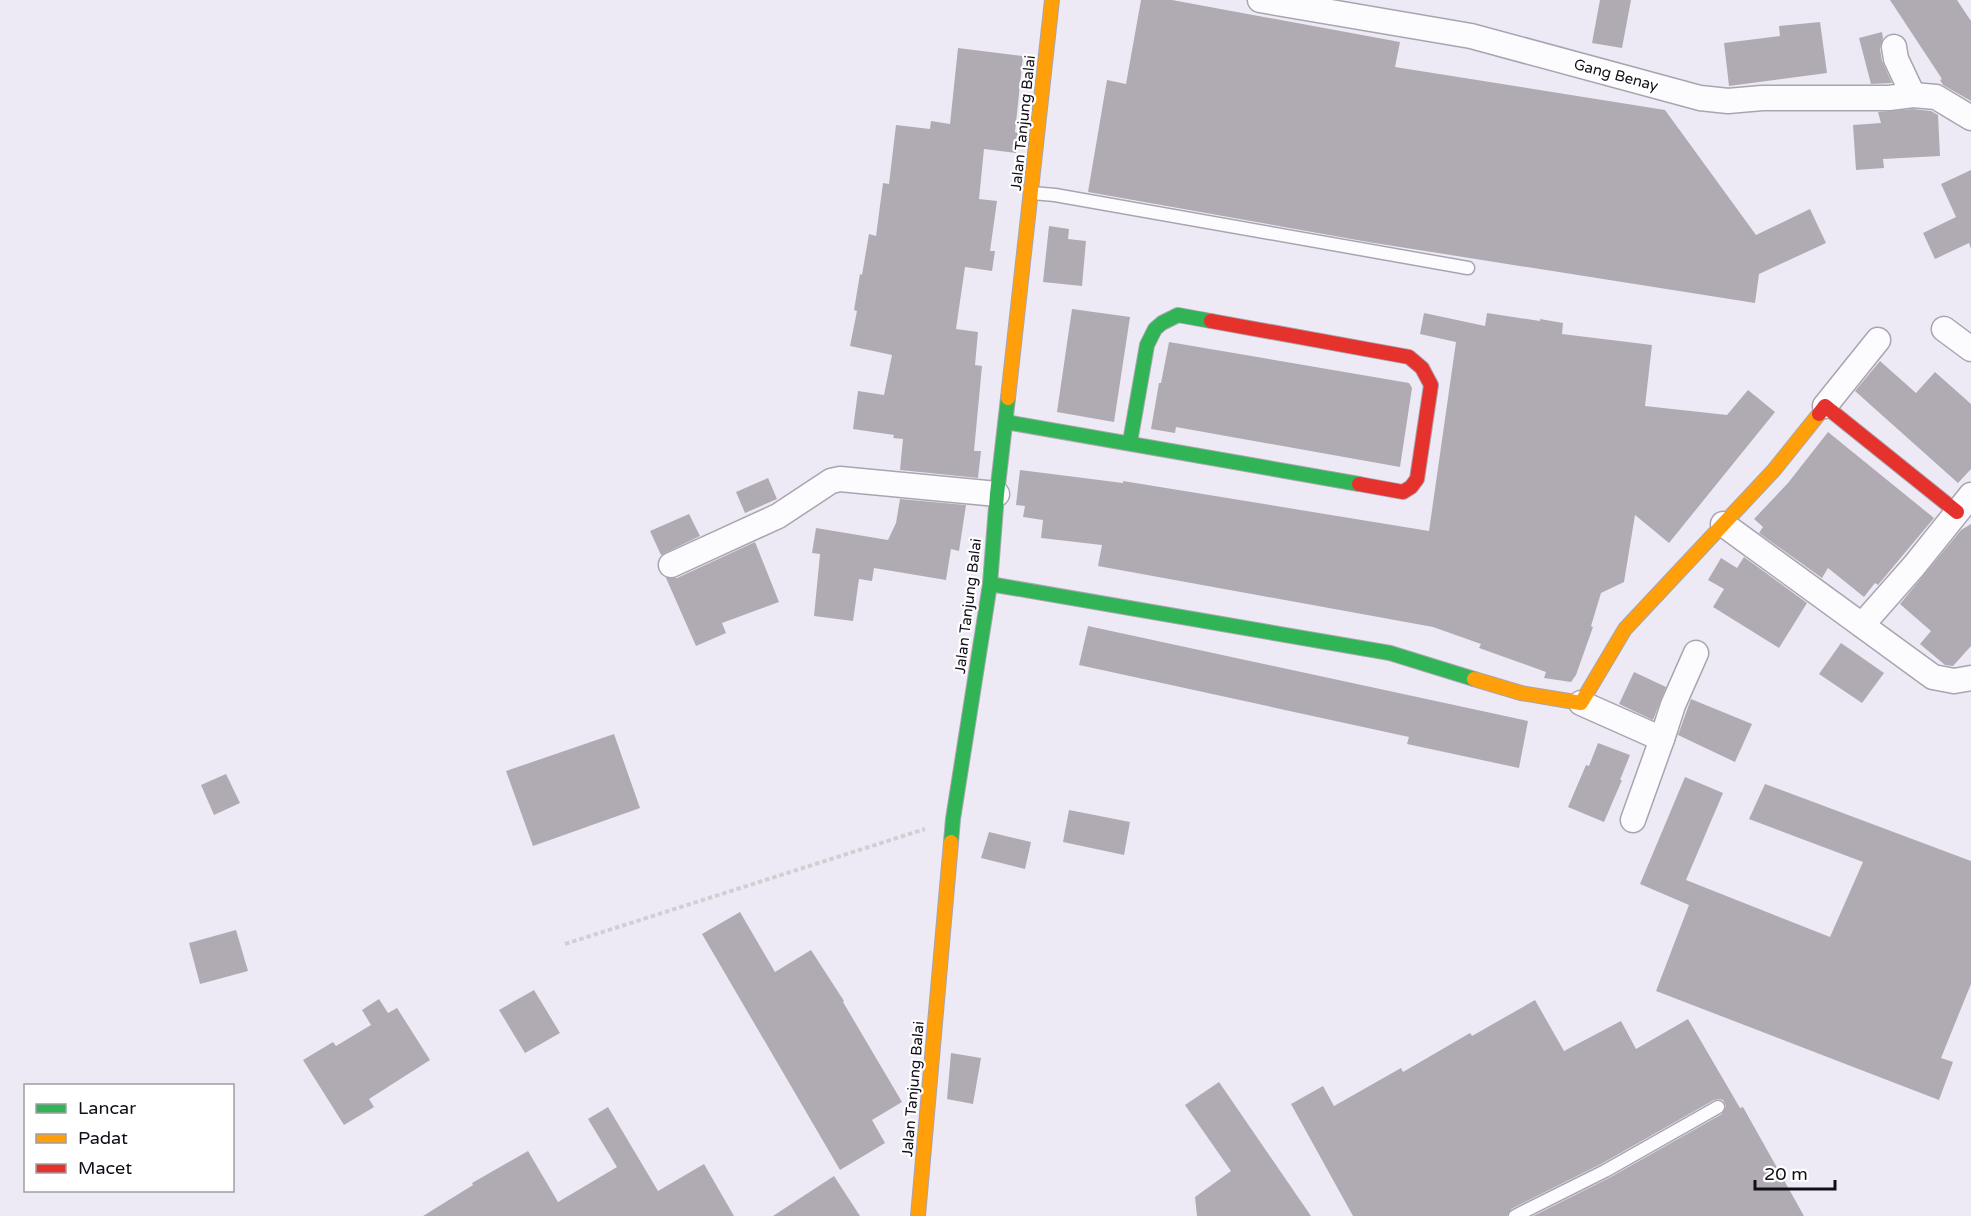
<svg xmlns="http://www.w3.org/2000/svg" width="1971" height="1216" viewBox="0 0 1971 1216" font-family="'Varela Round',sans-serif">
  <rect width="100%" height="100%" fill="#edeaf6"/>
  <g fill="#b0abb3">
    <path d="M1141 0H1172L1400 42 1395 67 1665 110 1756 235 1810 209 1826 243 1759 274 1755 303 1368 242 1088 192 1107 80 1126 84Z"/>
    <path d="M1600 0H1631L1622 48 1592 43Z"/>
    <path d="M1890 0H1957L1971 21V101L1943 85 1940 80 1942 79Z"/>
    <path d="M1820 22 1827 73 1729 86 1724 43 1780 36 1779 26Z"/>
    <path d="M1882 32 1883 38 1880 49 1882 61 1892 83 1871 84 1859 38Z"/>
    <path d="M958 48 1023 56 1015 132 1018 133 1016 153 984 149 979 199 997 201 990 251H995L992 271 965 267 956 329 978 332 975 365 982 366 974 451H981L978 478 900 470 903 439 893 438 894 435 853 429 858 391 884 395 892 355 850 346 857 311 854 310 860 274 862 275 869 234 876 236 883 183 889 184 896 125 930 129 931 121 950 124Z"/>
    <path d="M1913 109 1931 111 1938 115 1940 156 1883 159 1884 168 1856 170 1853 125 1881 123 1878 112Z"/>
    <path d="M1971 170V249L1969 243 1935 259 1923 233 1956 217 1941 184Z"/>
    <path d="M1049 226 1069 229 1068 239 1086 241 1082 286 1043 282Z"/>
    <path d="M1072 309 1130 317 1114 422 1057 412Z"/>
    <path d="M1424 313 1485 326 1487 313 1540 321V319L1563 323 1562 334 1652 345 1645 406 1727 415 1748 390 1775 412 1669 543 1635 515 1624 582 1601 593 1591 626 1593 627 1576 675 1571 682 1544 678 1546 672 1479 648 1481 644 1433 627 1098 566 1102 545 1041 538 1043 520 1023 517 1025 506 1016 505 1020 470 1123 483V481L1429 531 1456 342 1420 334Z"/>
    <path d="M1169 342 1409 383 1412 388 1400 467 1176 427 1175 433 1151 429 1159 383H1161Z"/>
    <path d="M1880 361 1916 393 1935 372 1971 404V469L1958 483 1855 391Z"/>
    <path d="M1828 432 1934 518 1878 585 1875 583 1864 597 1828 568 1822 578 1759 533 1763 527 1754 519 1788 483Z"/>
    <path d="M768 478 777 499 745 513 736 492Z"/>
    <path d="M900 499 966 505 959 551 951 549 946 580 874 568 872 581 859 579 853 621 814 616 820 554 812 553 816 528 888 540 896 523Z"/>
    <path d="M689 514 700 536 661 555 650 531Z"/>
    <path d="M1971 524V646L1953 666 1945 665 1920 644 1931 631 1900 604 1961 530Z"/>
    <path d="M755 542 779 602 722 623 726 633 696 646 666 578H677Z"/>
    <path d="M1744 557 1807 603 1779 648 1713 607 1724 589 1708 580 1721 558 1737 568Z"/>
    <path d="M1088 626 1528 721 1519 768 1407 744 1409 737 1079 665Z"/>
    <path d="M1841 643 1884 673 1862 703 1819 674Z"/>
    <path d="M1634 672 1666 687 1653 720 1619 704Z"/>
    <path d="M1691 699 1752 724 1735 762 1678 735Z"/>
    <path d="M614 734 640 808 533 846 506 771Z"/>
    <path d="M1598 743 1630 755 1620 780H1622L1604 822 1568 807 1586 765 1589 766Z"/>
    <path d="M226 774 240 803 214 815 201 785Z"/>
    <path d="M1685 777 1723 793 1686 880 1830 937 1863 862 1749 819 1765 784 1971 861V984L1941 1058 1953 1062 1939 1100 1656 991 1689 905 1640 884Z"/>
    <path d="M1069 810 1130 822 1124 855 1063 842Z"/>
    <path d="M989 832 1031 842 1025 869 981 858Z"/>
    <path d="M740 912 775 972 811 950 844 1001 843 1002 902 1102 872 1120 885 1143 840 1170 702 934Z"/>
    <path d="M236 930 248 971 200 984 189 943Z"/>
    <path d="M534 990 560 1033 525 1053 499 1010Z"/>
    <path d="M379 999 388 1013 397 1008 430 1060 369 1099 374 1107 344 1125 303 1060 333 1042 336 1046 371 1025 362 1010Z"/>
    <path d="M1535 1000 1564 1051 1621 1021 1636 1049 1688 1019 1740 1108 1743 1107 1804 1216H1533L1609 1178 1722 1114 1726 1106 1723 1100 1719 1099 1714 1100 1601 1164 1511 1209 1507 1216H1353L1291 1104 1323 1086 1334 1106 1401 1068 1403 1072 1470 1033 1472 1036Z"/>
    <path d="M951 1053 981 1058 973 1104 947 1099Z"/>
    <path d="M1219 1082 1311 1216H1197L1195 1197 1231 1171 1185 1105Z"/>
    <path d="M608 1107 658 1191 704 1164 734 1216H423L473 1185 472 1183 528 1151 558 1202 617 1167 588 1119Z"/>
    <path d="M834 1176 860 1216H773Z"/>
  </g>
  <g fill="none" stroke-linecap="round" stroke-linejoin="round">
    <defs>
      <g id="lane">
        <path d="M1032 193 1055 195 1468 268"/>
        <path d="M1515 1216 1605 1171 1718 1107"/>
      </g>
      <g id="street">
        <path d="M1260 0 1471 36 1700 98 1728 101 1762 98H1889L1913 95 1936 97 1971 118"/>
        <path d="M1894 47 1896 59 1913 95"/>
        <path d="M1944 329 1971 349"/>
        <path d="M1825 406 1878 340"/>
        <path d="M1723 524 1933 677 1954 681 1971 678"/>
        <path d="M671 565 778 516 831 481 840 479 997 494"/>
        <path d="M1862 625 1914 566 1971 495"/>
        <path d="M1581 703 1662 739 1673 705 1696 653"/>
        <path d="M1633 820 1662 739"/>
      </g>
      <g id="fast">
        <path d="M1006 422 1359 484"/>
        <path d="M1130 442 1147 345 1155 329 1162 323 1178 315 1211 321"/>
        <path d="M990 584 1390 653 1474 679"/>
        <path d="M951 842 953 819 990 584 997 494 1008 398"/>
      </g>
      <g id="slow">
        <path d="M1008 398 1052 0"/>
        <path d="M1474 679 1521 693 1581 703 1625 629 1774 470 1819 414"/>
        <path d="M918 1216 951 842"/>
      </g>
      <g id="jam">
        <path d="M1211 321 1409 357 1422 368 1431 385 1417 479 1411 487 1403 492 1359 484"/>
        <path d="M1819 414 1825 406 1957 512"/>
      </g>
    </defs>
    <use href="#lane" stroke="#a8a5b0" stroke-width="15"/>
    <use href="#street" stroke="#a8a5b0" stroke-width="27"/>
    <use href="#fast" stroke="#a8a5b0" stroke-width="16"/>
    <use href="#slow" stroke="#a8a5b0" stroke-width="16"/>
    <use href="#jam" stroke="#a8a5b0" stroke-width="16"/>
    <path stroke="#d0d0d3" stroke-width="4" stroke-dasharray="4.5 3" stroke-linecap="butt" d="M565 944 925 829"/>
    <use href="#lane" stroke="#fcfcfe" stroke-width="12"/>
    <use href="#street" stroke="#fcfcfe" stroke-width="24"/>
    <use href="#fast" stroke="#30b455" stroke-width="14"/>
    <use href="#slow" stroke="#ff9f0a" stroke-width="14"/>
    <use href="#jam" stroke="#e5322d" stroke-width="14"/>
  </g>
  <g text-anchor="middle" stroke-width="4.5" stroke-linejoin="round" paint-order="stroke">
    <g font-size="15" fill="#100e18" stroke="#fff">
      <text transform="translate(1616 75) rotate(15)" y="5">Gang Benay</text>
      <text transform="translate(1023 123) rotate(-84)" y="5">Jalan Tanjung Balai</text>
      <text transform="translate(968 606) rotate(-83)" y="5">Jalan Tanjung Balai</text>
      <text transform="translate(913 1089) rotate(-85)" y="5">Jalan Tanjung Balai</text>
    </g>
  </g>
  <rect x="24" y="1084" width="210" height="108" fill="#ffffff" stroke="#9f9fa3" stroke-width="1.5"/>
  <rect x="36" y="1104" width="30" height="9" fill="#30b455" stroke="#9f9fa3" stroke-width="1.5"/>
  <text x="78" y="1114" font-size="18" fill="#100e18">Lancar</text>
  <rect x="36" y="1134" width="30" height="9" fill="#ff9f0a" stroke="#9f9fa3" stroke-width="1.5"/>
  <text x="78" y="1144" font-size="18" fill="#100e18">Padat</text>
  <rect x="36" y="1164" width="30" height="9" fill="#e5322d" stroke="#9f9fa3" stroke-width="1.5"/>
  <text x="78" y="1174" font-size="18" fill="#100e18">Macet</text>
  <path d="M1755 1180v9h80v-9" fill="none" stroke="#100e18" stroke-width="3"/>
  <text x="1764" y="1180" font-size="18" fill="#100e18" stroke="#ffffff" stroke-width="4.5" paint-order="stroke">20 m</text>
</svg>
